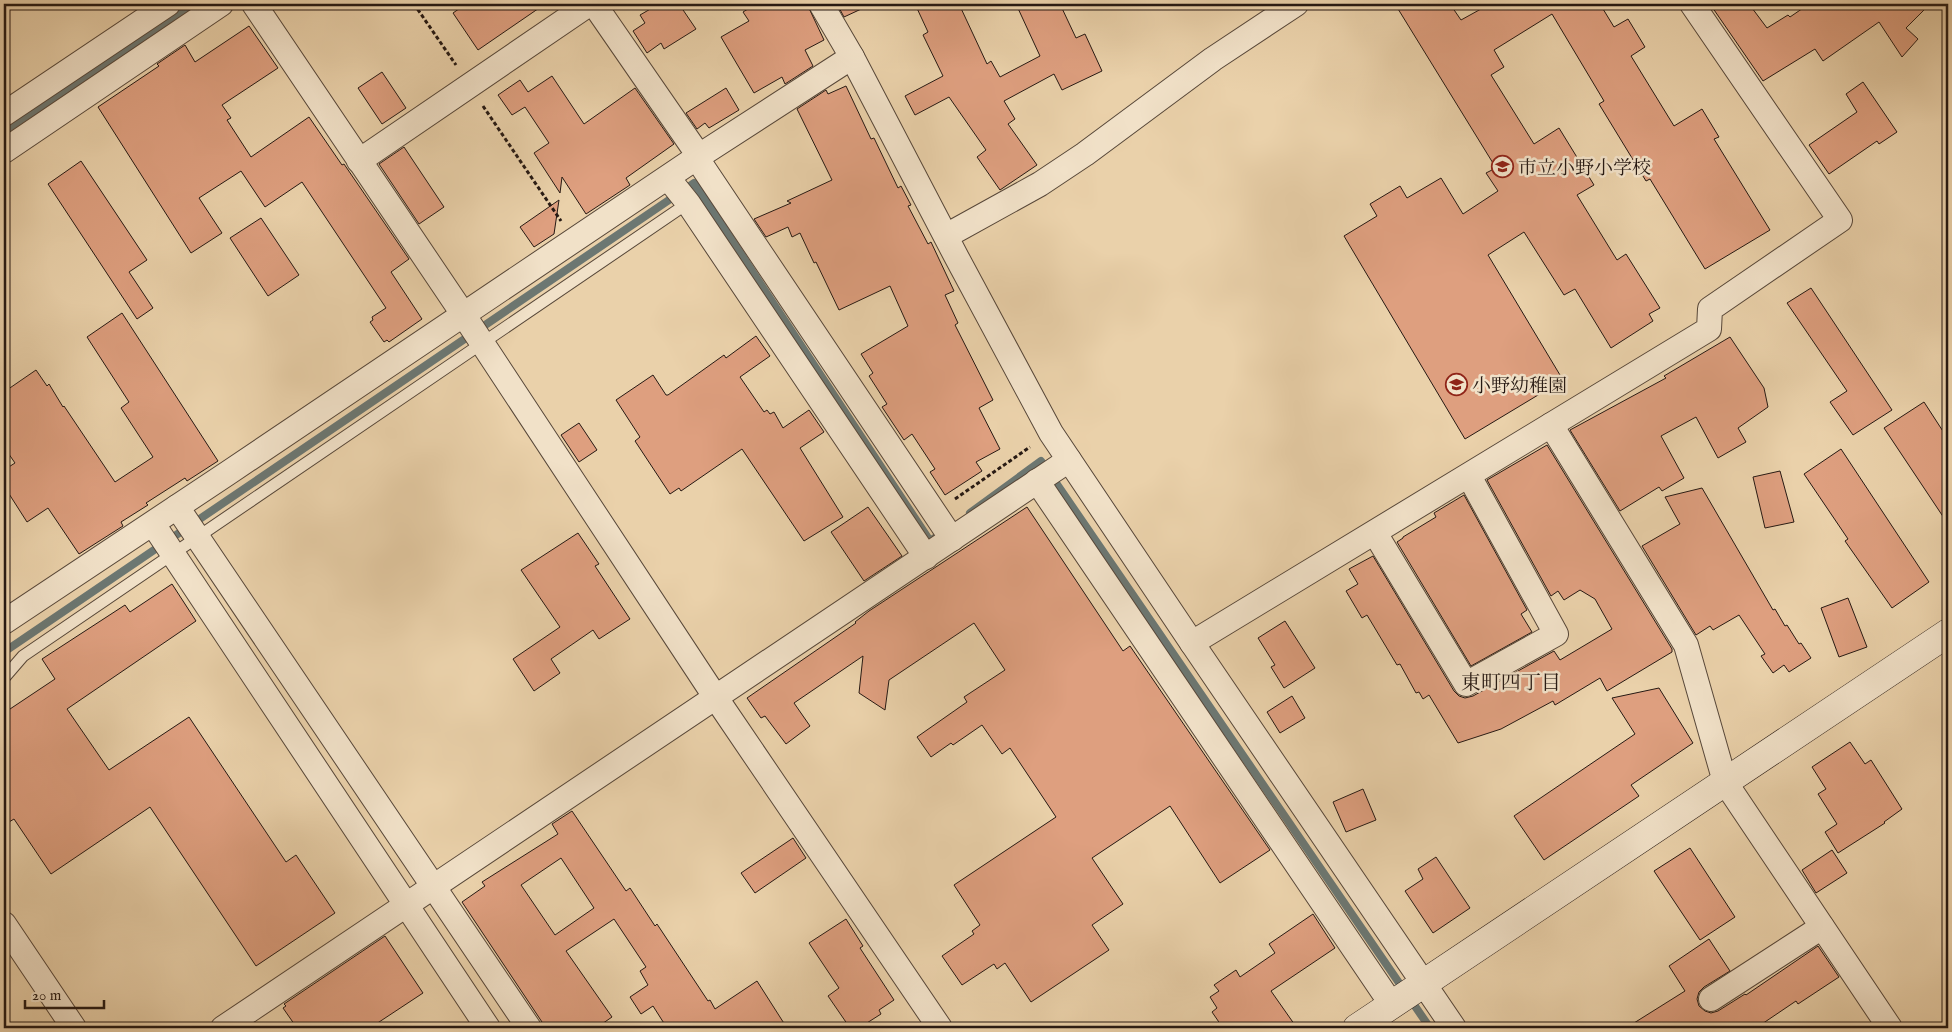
<svg xmlns="http://www.w3.org/2000/svg" width="1952" height="1032" viewBox="0 0 1952 1032" font-family="'IM FELL English','Noto Serif JP',serif">
  <rect width="100%" height="100%" fill="#ead1aa"/>
  <filter id="stains"><feTurbulence type="fractalNoise" baseFrequency=".004" numOctaves="4"/><feColorMatrix values="0 0 0 0 .2 0 0 0 0 .09 0 0 0 0 .02 0 0 0 .5 -.17"/></filter>
  <radialGradient id="worn" r=".72"><stop offset=".6" stop-color="#630" stop-opacity="0"/><stop offset="1" stop-color="#630" stop-opacity=".3"/></radialGradient>
  <g fill="none" stroke-linecap="round" stroke-linejoin="round">
    <g stroke="#6c7772" stroke-width="8">
      <path d="M4 131 193 4"/>
      <path d="M970 513 1041 461 1430 1028"/>
      <path d="M4 652 694 183 930 541 936 537"/>
    </g>
  </g>
  <g fill="#de9f7f" stroke="#261913" fill-rule="evenodd">
    <path d="M466 4H545L478 50 453 13Z"/>
    <path d="M659 4H679L696 29 664 49 661 43 647 53 633 31 645 23 640 15Z"/>
    <path d="M756 4H807L824 40 805 50 813 66 785 84 782 77 754 93 721 37 749 21 743 12Z"/>
    <path d="M837 4H872L844 17Z"/>
    <path d="M915 4H959L987 64 991 61 1000 77 1040 56 1016 4H1060L1076 38 1085 34 1102 71 1062 90 1054 74 1004 101 1015 119 1008 124 1037 165 1000 190 977 157 986 150 949 97 915 115 905 96 943 76 923 35 928 32Z"/>
    <path d="M1395 4H1450L1461 20 1490 4H1600L1614 27 1628 19 1645 47 1631 56 1674 126 1702 109 1719 137 1714 139 1770 230 1705 269 1650 179 1646 181 1599 104 1604 101 1552 14 1494 50 1504 67 1491 75 1534 144 1559 128 1594 185 1577 195 1617 260 1626 254 1660 308 1649 314 1653 321 1611 348 1575 289 1564 295 1524 232 1488 255 1563 380 1465 439 1344 236 1377 216 1370 204 1400 186 1407 198 1441 178 1463 214 1498 191 1486 173 1496 168Z"/>
    <path d="M1710 4H1749L1767 28 1788 15 1790 17 1809 4H1930L1906 28 1918 39 1902 57 1879 22 1823 61 1815 49 1763 81Z"/>
    <path d="M249 26 278 68 222 105 231 118 227 120 251 157 309 117 342 165 344 164 409 259 391 272 422 319 389 342 387 340 384 342 370 322 373 320 372 317 386 308 302 182 265 207 241 171 199 198 222 233 191 253 98 107 159 66 157 64 185 45 195 62Z"/>
    <path d="M382 72 406 108 382 124 358 88Z"/>
    <path d="M552 76 584 124 635 88 674 144 626 178 630 185 586 214 562 177 560 193 534 153 549 143 525 107 512 115 498 95 520 80 528 92Z"/>
    <path d="M1863 82 1897 132 1879 144 1877 141 1829 174 1809 145 1857 112 1846 94Z"/>
    <path d="M846 86 871 139 874 138 898 188 901 186 911 205 908 206 928 244 931 242 954 291 945 295 958 323 955 325 993 400 979 408 1000 449 976 462 982 471 945 495 930 472 935 469 912 434 904 440 882 407 887 404 869 376 873 373 861 354 908 326 890 286 839 310 816 262 814 263 800 233 792 237 788 227 766 237 754 219 791 203 787 201 832 180 797 109 826 90 828 94Z"/>
    <path d="M726 88 739 110 709 128 705 123 697 129 686 113Z"/>
    <path d="M404 147 444 207 419 224 379 164Z"/>
    <path d="M81 161 147 260 129 272 153 308 137 319 48 184Z"/>
    <path d="M559 200 554 234 534 247 520 227Z"/>
    <path d="M261 218 299 275 268 296 230 238Z"/>
    <path d="M1811 288 1892 410 1853 435 1830 402 1847 391 1787 303Z"/>
    <path d="M122 313 218 461 187 481 185 478 146 503 148 505 121 522 123 526 79 554 48 508 27 522 4 486V470L15 463 4 447V392L36 370 47 386 49 384 63 407 64 406 115 482 153 457 121 408 129 402 87 337Z"/>
    <path d="M756 336 770 356 740 377 764 412 767 410 770 414 774 412 783 428 809 410 824 432 800 448 843 517 804 541 742 449 681 491 679 488 670 494 635 441 640 437 616 400 653 375 666 395H668L724 355 726 358Z"/>
    <path d="M1730 337 1764 388 1768 407 1738 428 1746 442 1718 458 1696 417 1661 436 1684 478 1662 491 1659 487 1620 511 1570 430 1666 378 1664 376Z"/>
    <path d="M1924 402 1948 439V524L1884 428Z"/>
    <path d="M579 423 597 450 579 462 561 435Z"/>
    <path d="M1547 445 1672 649V652L1607 691 1600 678 1555 705 1553 701 1501 729 1458 743 1429 695 1423 699 1419 692 1416 693 1400 664 1397 665 1367 615 1362 618 1346 591 1358 584 1349 569 1373 556 1454 691 1459 696 1465 698 1473 696 1554 651 1560 660 1612 629 1595 599 1580 590 1564 600 1558 591 1551 596 1487 480Z"/>
    <path d="M1841 449 1929 582 1892 608 1845 541 1848 539 1804 474Z"/>
    <path d="M1780 471 1794 522 1765 528 1753 477Z"/>
    <path d="M1702 488 1773 610 1775 609 1785 626 1787 625 1799 644 1801 643 1811 658 1789 672 1784 665 1773 673 1761 656 1765 654 1739 615 1713 630 1710 626 1696 635 1642 546 1680 524 1665 497Z"/>
    <path d="M1464 495 1527 610 1521 614 1532 632 1471 666 1397 542 1403 538V537L1436 517 1434 513Z"/>
    <path d="M868 507 902 556 864 581 831 532Z"/>
    <path d="M1027 507 1123 651 1130 646 1270 850 1220 883 1170 806 1092 858 1123 904 1092 925 1109 950 1031 1002 1005 963 997 969 994 964 962 985 942 956 974 934 972 931 980 925 954 885 1056 817 1010 748 1002 754 982 725 953 745 951 743 931 757 917 737 967 702 964 697 1005 670 974 623 889 680 885 710 859 693 863 656 794 703 810 726 786 744 765 716 761 718 747 698 856 623 855 622 869 611Z"/>
    <path d="M578 533 599 564 595 566 630 619 599 639 593 630 551 659 560 673 534 691 513 659 560 627 521 570Z"/>
    <path d="M172 584 196 621 67 709 109 770 189 717 286 862 296 855 335 913 256 966 150 807 51 874 14 819 4 825V713L55 679 42 659 125 605 130 612Z"/>
    <path d="M1848 598 1867 647 1839 657 1821 608Z"/>
    <path d="M1285 621 1315 668 1284 688 1271 667 1275 665 1258 638Z"/>
    <path d="M1659 688 1693 743 1631 785 1639 796 1544 860 1514 816 1635 734 1612 698Z"/>
    <path d="M1292 696 1305 718 1280 733 1267 712Z"/>
    <path d="M1850 742 1865 764 1871 760 1902 809 1884 822 1885 823 1838 853 1825 832 1837 824 1818 794 1826 789 1812 767Z"/>
    <path d="M1363 789 1376 820 1346 832 1333 802Z"/>
    <path d="M572 811 626 891 630 888 655 926 657 924 708 1001 710 1000 715 1009 757 981 787 1028H667L653 1006 641 1014 630 997 648 985 640 971 646 967 614 919 566 951 612 1017 596 1028H546L462 902 485 886 482 882 558 834 552 824ZM561 858 594 908 555 935 521 885Z"/>
    <path d="M793 838 806 858 755 893 741 873Z"/>
    <path d="M1690 848 1735 917 1700 940 1654 871Z"/>
    <path d="M1832 850 1847 873 1816 893 1802 870Z"/>
    <path d="M1436 857 1470 908 1433 933 1405 891 1423 879 1418 869Z"/>
    <path d="M1313 914 1335 948 1271 991 1297 1028H1223L1212 1012 1217 1008 1210 997 1219 991 1214 985 1236 970 1240 977 1275 953 1269 944Z"/>
    <path d="M846 919 863 946 860 948 894 1000 879 1010 881 1014 859 1028H850L828 996 839 988 809 943Z"/>
    <path d="M385 936 423 993 370 1028H297L283 1008 286 1006 284 1004Z"/>
    <path d="M1709 939 1730 971 1704 987 1699 992 1697 999 1699 1006 1705 1011 1711 1013 1718 1011 1745 994 1746 995 1818 946 1839 977 1798 1004 1796 1001 1756 1028H1626L1685 991 1669 966Z"/>
  </g>
  <g fill="none" stroke-linecap="round" stroke-linejoin="round">
    <defs>
      <path id="lane" d="M4 678 23 656 688 203"/>
      <g id="street">
        <path d="M254 4 463 314 716 698 940 1028"/>
        <path d="M594 4 699 156 702 166 952 539"/>
        <path d="M821 4 852 57 957 258 1051 433 1192 643 1454 1028"/>
        <path d="M4 114 168 4"/>
        <path d="M4 151 221 4"/>
        <path d="M359 161 589 4"/>
        <path d="M668 178 688 203 926 557"/>
        <path d="M946 236 1040 184 1085 154 1213 59 1296 4"/>
        <path d="M1551 425 1686 645 1725 782 1890 1028"/>
        <path d="M1037 481 1392 1005"/>
        <path d="M177 507 529 1028"/>
        <path d="M153 524 488 1028"/>
        <path d="M1375 533 1466 684 1556 634 1469 476"/>
        <path d="M4 622 228 473 699 156 852 57"/>
        <path d="M1192 643 1709 329 1710 309 1840 220 1692 4"/>
        <path d="M4 924 74 1028"/>
        <path d="M1711 999 1822 927"/>
        <path d="M223 1028 1069 460"/>
      </g>
      <path id="secondary" d="M1357 1028 1948 633"/>
    </defs>
    <use href="#lane" stroke="#574739" stroke-width="13"/>
    <use href="#street" stroke="#574739" stroke-width="26"/>
    <use href="#secondary" stroke="#261913" stroke-width="29"/>
    <g stroke="#261913" stroke-width="3" stroke-dasharray="4 2.5" stroke-linecap="butt">
      <path d="M414 4 456 65"/>
      <path d="M483 106 561 221"/>
      <path d="M955 499 1030 447"/>
    </g>
    <use href="#lane" stroke="#f1e1c8" stroke-width="11"/>
    <use href="#street" stroke="#f1e1c8" stroke-width="24"/>
    <use href="#secondary" stroke="#f1e1c8" stroke-width="28"/>
  </g>
  <defs>
    <symbol id="school-ring" viewBox="-11 -11 22 22"><circle r="9.5" fill="#f1e1c8" stroke="#8f2418" stroke-width="1.5"/><path d="M0-5L7-2L0 1L-7-2ZM-4 1L0 2.5L4 1V4Q0 6-4 4Z" fill="#8f2418"/></symbol>
  </defs>
  <g fill-rule="evenodd">
    <use href="#school-ring" x="1490" y="154" width="25" height="25"/>
    <use href="#school-ring" x="1444" y="372" width="25" height="25"/>
  </g>
  <g text-anchor="middle" stroke-width="5" stroke-linejoin="round" paint-order="stroke">
    <g font-size="19" fill="#261913" stroke="#f1e1c8" text-anchor="start">
      <text x="1518" y="174">市立小野小学校</text>
      <text x="1472" y="392">小野幼稚園</text>
    </g>
    <g font-size="20" fill="#261913" stroke="#f1e1c8">
      <text x="1511" y="689">東町四丁目</text>
    </g>
  </g>
  <rect width="1952" height="1032" fill="none" stroke="#ead1aa" stroke-width="20"/>
  <rect x="5" y="5" width="1942" height="1022" fill="none" stroke="#261913" stroke-width="2.5"/>
  <rect x="10" y="10" width="1932" height="1012" fill="none" stroke="#261913"/>
  <path d="M25 1000v8h79v-8" fill="none" stroke="#261913" stroke-width="2.5"/>
  <text x="32" y="1000" font-size="15" fill="#261913" stroke="#f1e1c8" stroke-width="4" paint-order="stroke">20 m</text>
  <rect width="100%" height="100%" filter="url(#stains)"/>
  <rect width="100%" height="100%" fill="url(#worn)"/>
</svg>
